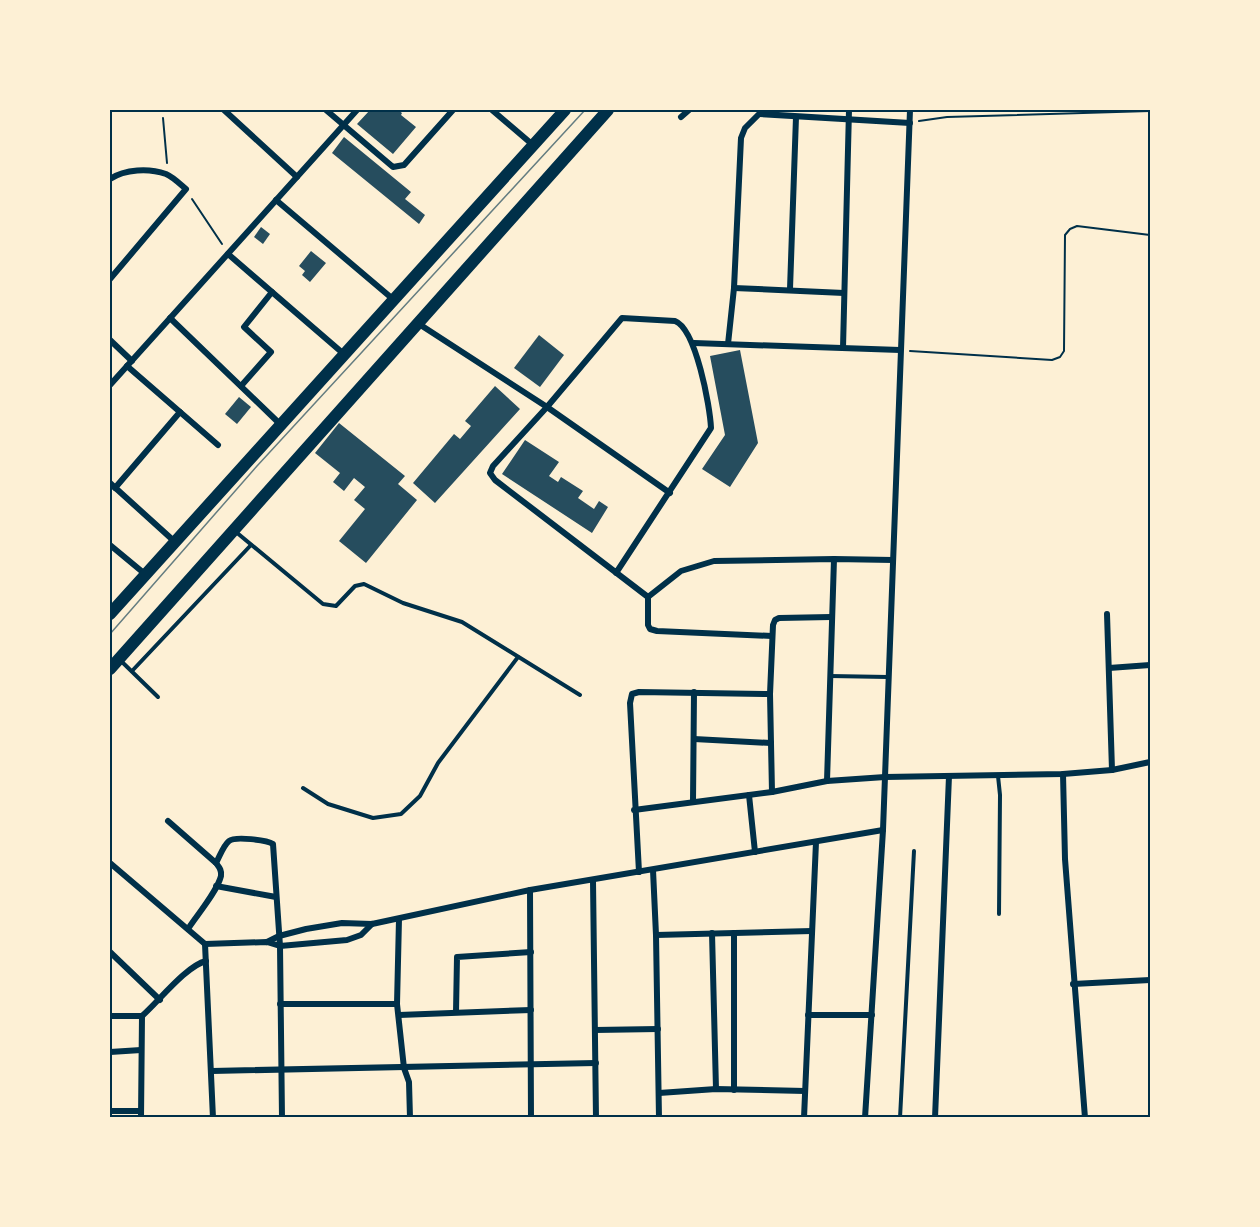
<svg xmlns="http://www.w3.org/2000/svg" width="1260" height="1227" viewBox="0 0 1260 1227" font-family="'DejaVu Sans',sans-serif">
  <rect width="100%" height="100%" fill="#fdf0d5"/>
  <g fill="#264d5e">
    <path d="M370 110H398L402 113 401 115 416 127 393 154 357 124Z"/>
    <path d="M344 137 411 192 405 199 425 215 419 224 332 153Z"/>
    <path d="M261 227 270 234 263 244 254 237Z"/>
    <path d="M311 251 326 263 310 282 302 275 305 271 299 266Z"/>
    <path d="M539 335 564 355 540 387 514 368Z"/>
    <path d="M740 350 758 443 730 487 702 469 725 435 710 356Z"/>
    <path d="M495 386 520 409 435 503 413 483 454 434 460 439 471 426 465 421Z"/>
    <path d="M239 397 251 407 237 424 225 414Z"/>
    <path d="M339 423 405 476 398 484 417 500 366 563 339 541 365 509 354 500 365 487 354 478 344 491 333 482 340 473 315 453Z"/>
    <path d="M525 440 559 462 549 476 558 482 561 477 583 491 578 498 594 509 599 501 608 507 592 533 502 474Z"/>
  </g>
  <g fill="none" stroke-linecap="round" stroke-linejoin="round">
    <g stroke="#003049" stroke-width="2">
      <path d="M163 118 167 163"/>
      <path d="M919 121 947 117 1150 111"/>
      <path d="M192 199 222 244"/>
      <path d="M910 351 1052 360 1060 357 1064 351 1065 235 1070 229 1077 226 1150 235"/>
    </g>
    <g stroke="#003049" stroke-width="4">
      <path d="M236 532 323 604 336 606 355 586 364 584 403 603 462 622 580 695"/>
      <path d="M120 660 158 697"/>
      <path d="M132 671 251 545"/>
      <path d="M830 676 888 677"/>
      <path d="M998 776 1000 795 999 914"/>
      <path d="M303 788 328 804 373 818 401 814 420 796 438 763 518 657"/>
      <path d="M900 1118 914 851"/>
    </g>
    <g stroke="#003049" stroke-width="6">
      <path d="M224 110 297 177"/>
      <path d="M326 110 393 167 404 165 453 110"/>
      <path d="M492 110 533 145"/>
      <path d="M760 114 910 123"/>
      <path d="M681 117 689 110"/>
      <path d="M110 179C125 169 149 168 166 174 173 177 180 184 186 189L110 279"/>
      <path d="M276 200 394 300"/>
      <path d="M228 254 345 355"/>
      <path d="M734 288 844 293"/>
      <path d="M790 289 796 117"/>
      <path d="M170 318 280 424"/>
      <path d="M419 324 547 407 670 493"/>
      <path d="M110 340 132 361"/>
      <path d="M694 343 900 350"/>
      <path d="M728 344 734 288 741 138 745 128 763 110"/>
      <path d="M843 348 849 110"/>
      <path d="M110 385 357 110"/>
      <path d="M241 386 271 352 244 327 272 292"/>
      <path d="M180 412 218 445"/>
      <path d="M110 483 174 541"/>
      <path d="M115 488 180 412 127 366"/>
      <path d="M110 545 145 574"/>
      <path d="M616 573 711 428C710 406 696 329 675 321L622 318 547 407 493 466 490 473 495 480 648 597"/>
      <path d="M648 597 681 571 714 561 834 559 893 560"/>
      <path d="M648 597V625L650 629 657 631 772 636"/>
      <path d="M1107 614 1112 770"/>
      <path d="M1109 668 1150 665"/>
      <path d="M694 739 771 743"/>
      <path d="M1063 774 1065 859 1085 1118"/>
      <path d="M827 781 834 559"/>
      <path d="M772 792 770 694 773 625 775 620 779 618 831 617"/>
      <path d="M749 795 755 852"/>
      <path d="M693 802 694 692"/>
      <path d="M634 810 772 792 827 781 885 777 1063 774 1112 770 1150 762"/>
      <path d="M168 821 216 863C219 867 222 870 221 876 217 892 197 915 188 929"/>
      <path d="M110 863 205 944 267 942 280 946 347 940 361 935 372 924"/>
      <path d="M216 863C220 856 223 846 229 841 235 836 267 840 273 844L280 946 282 1118"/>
      <path d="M653 870 656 935 659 1118"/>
      <path d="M639 872 630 703 632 694 639 692 770 694"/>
      <path d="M593 881 596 1118"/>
      <path d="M216 886 276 897"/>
      <path d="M530 890 531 1118"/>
      <path d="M399 919 397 1004 404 1068 409 1082 410 1118"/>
      <path d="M712 933 716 1089"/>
      <path d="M734 933V1090"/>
      <path d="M656 935 812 931"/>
      <path d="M267 942 279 936 306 929 342 923 372 924 530 890 883 830"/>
      <path d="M205 944 213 1118"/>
      <path d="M110 952 160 1000"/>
      <path d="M1073 984 1150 980"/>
      <path d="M280 1004H397"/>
      <path d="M456 1012 457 957 531 952"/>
      <path d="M399 1015 531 1010"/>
      <path d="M808 1015H872"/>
      <path d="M110 1016H142C159 1001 186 966 206 961"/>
      <path d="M595 1030 658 1029"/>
      <path d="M110 1052 141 1050"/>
      <path d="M212 1071 596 1063"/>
      <path d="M659 1093 716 1089 805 1091"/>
      <path d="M110 1111H141"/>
      <path d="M141 1118 142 1016"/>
      <path d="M804 1118 816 842"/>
      <path d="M865 1118 883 830 910 110"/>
      <path d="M935 1118 949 776"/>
    </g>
    <g stroke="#003049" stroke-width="12">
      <path d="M110 614 565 110"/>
      <path d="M110 669 608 110"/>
    </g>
    <path stroke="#657d81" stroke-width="1.5" d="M110 634 257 466 585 110"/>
  </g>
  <rect width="1260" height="1227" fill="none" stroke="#fdf0d5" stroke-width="222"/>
  <rect x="111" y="111" width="1038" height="1005" fill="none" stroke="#003049" stroke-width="2"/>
</svg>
